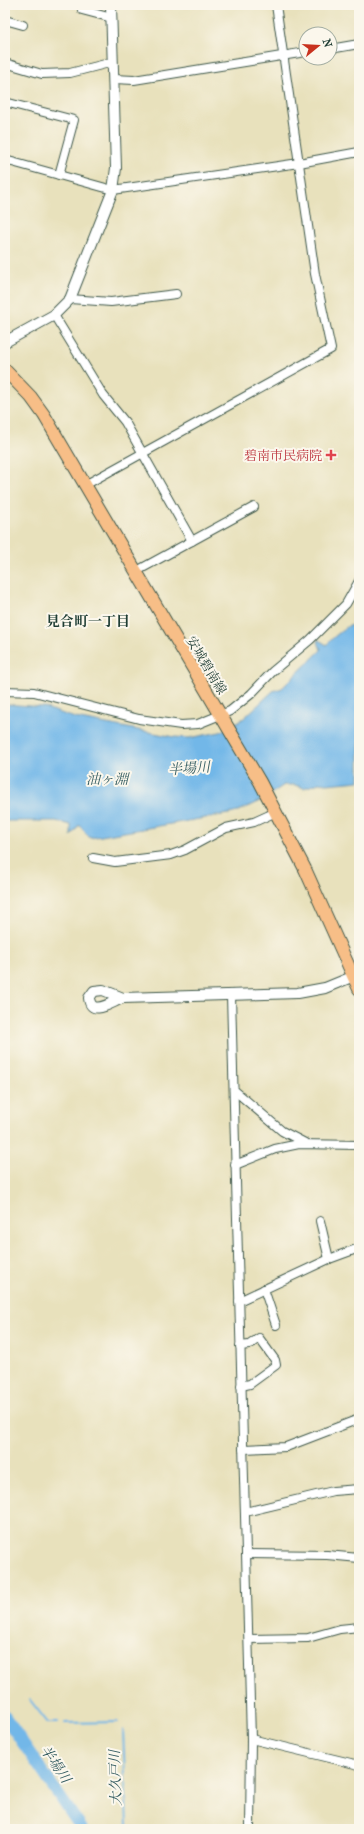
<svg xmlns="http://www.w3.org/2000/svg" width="364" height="1834" viewBox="0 0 364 1834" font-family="'IM FELL French Canon','Noto Serif JP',serif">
  <rect width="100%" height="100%" fill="#fbf7ec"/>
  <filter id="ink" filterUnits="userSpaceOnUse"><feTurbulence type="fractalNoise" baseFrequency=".025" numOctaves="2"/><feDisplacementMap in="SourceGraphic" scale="8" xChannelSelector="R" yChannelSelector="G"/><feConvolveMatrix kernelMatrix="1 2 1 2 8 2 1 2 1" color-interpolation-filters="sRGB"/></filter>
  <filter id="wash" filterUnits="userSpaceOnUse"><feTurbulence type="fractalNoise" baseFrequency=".012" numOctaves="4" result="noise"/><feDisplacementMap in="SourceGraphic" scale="16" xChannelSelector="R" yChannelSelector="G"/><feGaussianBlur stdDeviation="0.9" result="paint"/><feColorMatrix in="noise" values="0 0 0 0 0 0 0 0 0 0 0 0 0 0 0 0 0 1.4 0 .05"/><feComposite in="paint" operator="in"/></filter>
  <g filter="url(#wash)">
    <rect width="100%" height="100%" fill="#e8e1bc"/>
    <path fill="#72b7e8" stroke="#487a8e" d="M359 615V781L327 784 319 783 304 788 295 785H284L260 801 234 813 90 838 79 825 71 836V825L56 821H5V704L43 707 75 718 175 737 189 738 220 732 244 718 273 691 282 688 321 650 317 639 327 645C332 637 341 632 348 626L353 625 354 621Z"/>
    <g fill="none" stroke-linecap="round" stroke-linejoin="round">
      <g stroke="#72b7e8" stroke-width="2">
        <path d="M30 1700 48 1723H57"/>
        <path d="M65 1723 117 1722"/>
        <path d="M123 1730 127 1825"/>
      </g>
      <path stroke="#72b7e8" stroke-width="12" d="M5 1717 82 1829"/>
    </g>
  </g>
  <g filter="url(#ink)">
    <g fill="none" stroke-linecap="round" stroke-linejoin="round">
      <defs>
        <g id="minor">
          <path d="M82 10 112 18"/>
          <path d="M5 20 23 25"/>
          <path d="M330 49 359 44"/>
          <path d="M5 63 42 74 70 73 113 62"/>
          <path d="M114 79 134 80 306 52"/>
          <path d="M5 102 74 120 59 175"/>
          <path d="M5 160 113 190 299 163 359 152"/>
          <path d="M70 299 111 302 176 294"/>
          <path d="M54 315 103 395 125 422 192 541"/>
          <path d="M85 485 331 349 315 274 276 5"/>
          <path d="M135 572 254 507"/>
          <path d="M5 691 34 692 139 719 181 725 198 724 230 711 251 694 273 671 310 640 346 604 359 581"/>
          <path d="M93 858 115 862 171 855 185 850 226 828 254 822 276 812"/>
          <path d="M231 995 251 1739 250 1829"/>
          <path d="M234 1090 282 1131 305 1143"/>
          <path d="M235 1165 275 1149 299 1144 359 1145"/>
          <path d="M320 1221 329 1259"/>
          <path d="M264 1289 276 1325"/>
          <path d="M239 1301 329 1259 359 1248"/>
          <path d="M240 1346 249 1345 259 1338 275 1360 276 1365 250 1384 241 1386"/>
          <path d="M243 1449 286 1447 359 1419"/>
          <path d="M245 1512 333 1491 359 1489"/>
          <path d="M246 1554 327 1555 359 1558"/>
          <path d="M249 1639 308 1638 340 1629 359 1627"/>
          <path d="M251 1739 359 1765"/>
        </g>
        <g id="tertiary">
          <path d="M5 342 54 315 70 299 113 190 116 168 111 5"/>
          <path d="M123 998 103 990 94 991 89 998C91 1018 113 1001 123 998L298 993 325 988 359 974"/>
        </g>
        <path id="primary" d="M5 370 31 397 44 415 260 782 305 869 359 989"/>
      </defs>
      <use href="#minor" stroke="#3d5648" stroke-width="10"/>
      <use href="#tertiary" stroke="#3d5648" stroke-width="12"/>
      <use href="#primary" stroke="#3d5648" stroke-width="14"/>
      <use href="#minor" stroke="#fff" stroke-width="8"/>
      <use href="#tertiary" stroke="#fff" stroke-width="10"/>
      <use href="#primary" stroke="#f7be87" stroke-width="12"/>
    </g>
  </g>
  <path fill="#e0444e" stroke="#fbf7ec" stroke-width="1.5" d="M329 449h4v4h4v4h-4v4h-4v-4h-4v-4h4z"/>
  <g text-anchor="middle" stroke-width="4" stroke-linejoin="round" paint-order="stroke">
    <g font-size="13" fill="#be3a42" stroke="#fbf7ec" text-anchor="end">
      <text x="322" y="460">碧南市民病院</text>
    </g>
    <g font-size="13" fill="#1f3d34" stroke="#fbf7ec">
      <text transform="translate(207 665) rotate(59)" y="5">安城碧南線</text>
    </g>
    <g font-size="14" font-weight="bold" fill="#1f3d34" stroke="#fbf7ec">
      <text x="88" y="626">見合町一丁目</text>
    </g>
    <g font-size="14" font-style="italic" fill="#345c61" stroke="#fbf7ec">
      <text transform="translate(189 768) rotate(-4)" y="5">半場川</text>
      <text x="107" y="784">油ヶ淵</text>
      <text transform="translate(56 1764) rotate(56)" y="5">半場川</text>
      <text transform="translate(115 1778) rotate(-92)" y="5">大久戸川</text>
    </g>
  </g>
  <rect width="364" height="1834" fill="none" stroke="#fbf7ec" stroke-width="20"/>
  <g transform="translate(318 46) rotate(72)"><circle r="19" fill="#fbf7ec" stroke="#a3ada2"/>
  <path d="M0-3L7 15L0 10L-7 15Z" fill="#c8321e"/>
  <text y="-6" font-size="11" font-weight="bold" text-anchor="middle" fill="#1f3d34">N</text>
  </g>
</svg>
